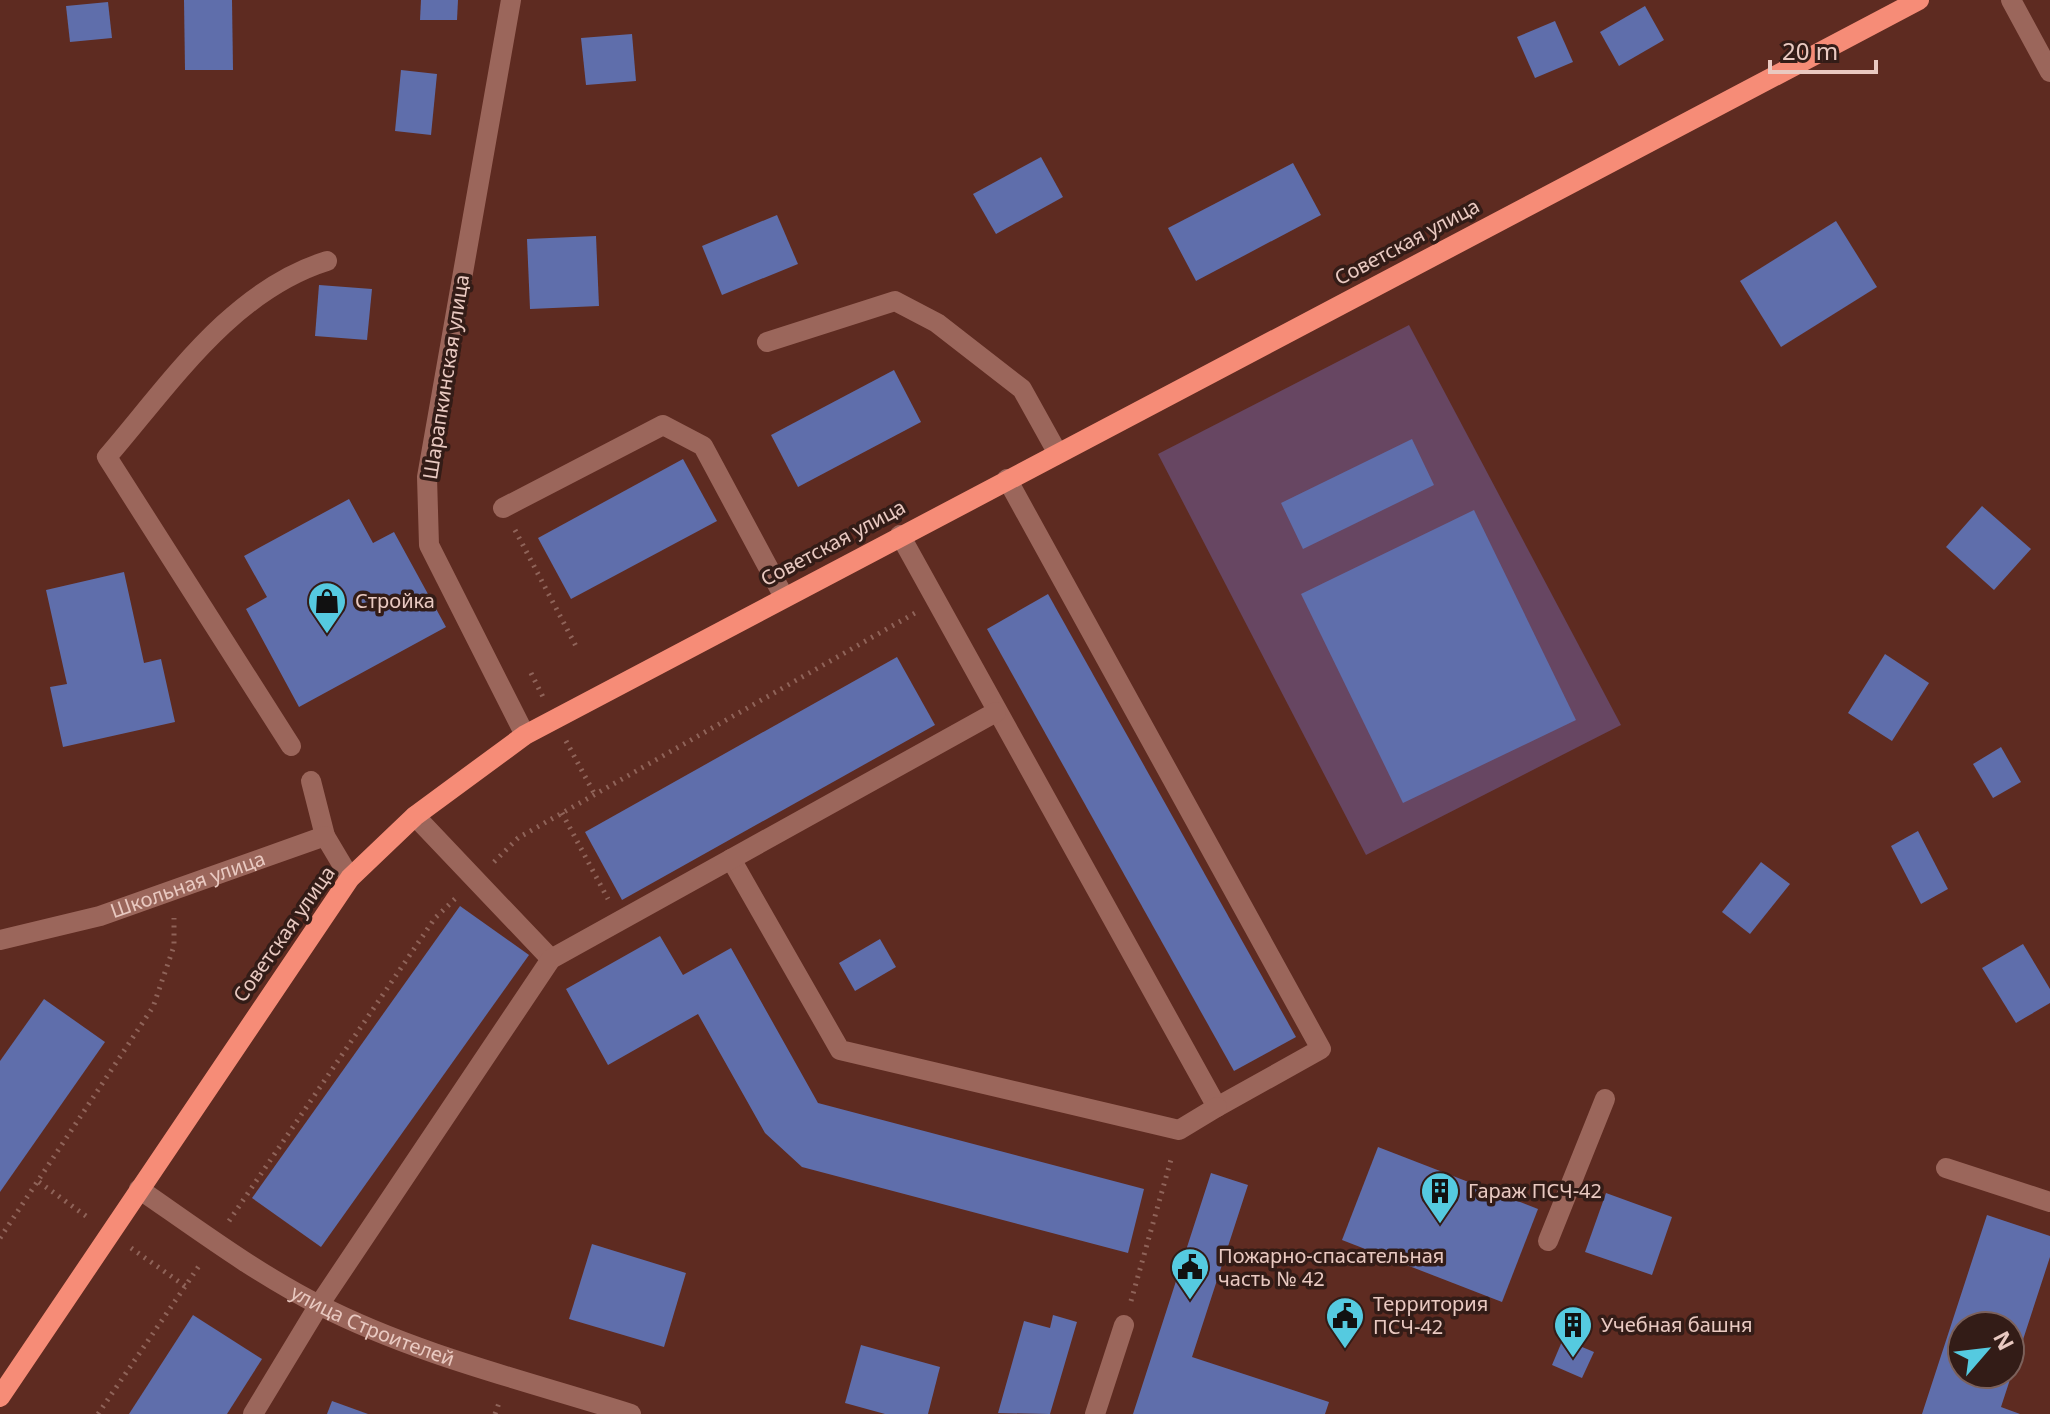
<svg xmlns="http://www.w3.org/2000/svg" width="2050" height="1414" viewBox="0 0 2050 1414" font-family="'Noto Sans',sans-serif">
  <rect width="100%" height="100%" fill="#5e2b21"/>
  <path fill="#674662" d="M1409 325 1621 725 1366 855 1158 454Z"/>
  <g fill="#5f6eab" fill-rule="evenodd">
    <path d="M184 0H232L233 70H185Z"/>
    <path d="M421 0H458L457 20H420Z"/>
    <path d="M108 2 112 38 70 42 66 6Z"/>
    <path d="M1645 6 1664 40 1619 66 1600 32Z"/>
    <path d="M1555 21 1573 62 1535 78 1517 37Z"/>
    <path d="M632 34 636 81 586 85 581 38Z"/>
    <path d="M401 70 437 74 431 135 395 131Z"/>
    <path d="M1041 157 1063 197 996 234 973 194Z"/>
    <path d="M1293 163 1321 215 1196 281 1168 228Z"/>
    <path d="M777 215 798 264 722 295 702 246Z"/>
    <path d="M1836 221 1877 287 1781 347 1740 281Z"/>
    <path d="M596 236 599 306 530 309 527 239Z"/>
    <path d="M319 285 372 289 367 340 315 336Z"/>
    <path d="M894 370 921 422 798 487 771 435Z"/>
    <path d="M1412 439 1434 485 1303 549 1281 503Z"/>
    <path d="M683 459 717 521 571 599 538 538Z"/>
    <path d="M349 499 373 543 394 532 446 627 299 707 246 609 267 597 244 556Z"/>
    <path d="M1982 506 2031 549 1994 590 1946 547Z"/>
    <path d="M1474 510 1576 720 1403 803 1301 594Z"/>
    <path d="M124 572 144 663 161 659 175 722 63 747 50 687 67 684 46 590Z"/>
    <path d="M1048 594 1296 1037 1234 1071 987 629Z"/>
    <path d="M1885 654 1929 683 1892 741 1848 713Z"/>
    <path d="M897 657 935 725 622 900 585 832Z"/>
    <path d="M2001 747 2021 782 1993 798 1973 764Z"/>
    <path d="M1918 831 1948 889 1921 904 1891 846Z"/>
    <path d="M1761 862 1790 884 1750 934 1722 912Z"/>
    <path d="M460 906 529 955 321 1247 252 1198Z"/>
    <path d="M660 936 683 975 731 948 818 1103 1144 1189 1128 1253 802 1167 765 1133 698 1014 608 1065 566 989Z"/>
    <path d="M880 939 896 967 855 991 839 963Z"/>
    <path d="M2023 944 2050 989V1003L2016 1023 1982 968Z"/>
    <path d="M44 999 105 1042 0 1192V1061Z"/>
    <path d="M1378 1147 1538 1209 1502 1302 1342 1240Z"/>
    <path d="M1211 1173 1248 1185 1192 1357 1329 1402 1325 1414H1133Z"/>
    <path d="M1606 1193 1672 1217 1652 1275 1585 1252Z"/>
    <path d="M1987 1215 2050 1236V1257L2001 1407 2020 1414H1922ZM1962 1326H2010V1374H1962Z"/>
    <path d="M592 1244 686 1273 664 1347 569 1319Z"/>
    <path d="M193 1315 262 1359 227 1414H129Z"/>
    <path d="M1053 1315 1077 1322 1050 1414 998 1413 1024 1321 1050 1328Z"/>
    <path d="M1563 1339 1594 1352 1582 1378 1552 1365Z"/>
    <path d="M861 1345 940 1367 928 1414H885L845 1403Z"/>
    <path d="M332 1401 368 1414H327Z"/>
  </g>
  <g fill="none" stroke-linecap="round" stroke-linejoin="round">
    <g stroke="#8f6359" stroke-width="5" stroke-dasharray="2 6" stroke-linecap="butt">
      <path d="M515 530 578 650"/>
      <path d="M531 673 543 697"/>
      <path d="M566 741 595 795"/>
      <path d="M562 813 608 899"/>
      <path d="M494 862 518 838 915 613"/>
      <path d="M39 1182 90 1219"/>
      <path d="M229 1221 435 918 458 896"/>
      <path d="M0 1238 153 1007 174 946V918"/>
      <path d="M131 1248 185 1286"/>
      <path d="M1131 1301 1172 1156"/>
      <path d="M98 1414 201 1263"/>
      <path d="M495 1414 499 1403"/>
    </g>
    <g stroke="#9b665b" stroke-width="20">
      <path d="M511 0 427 477 429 545 525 735"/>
      <path d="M2011 0 2050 72"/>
      <path d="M767 342 895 301 937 323 1022 389 1057 452"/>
      <path d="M503 508 663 425 703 446 784 597"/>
      <path d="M900 535 1217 1107 1321 1049 1007 479"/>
      <path d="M291 746 107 457C170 384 231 291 327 261"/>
      <path d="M311 781 325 836"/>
      <path d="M415 816 551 959"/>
      <path d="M731 859 840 1050 1179 1130 1217 1107"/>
      <path id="s1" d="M0 940 100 916 325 836 350 878"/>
      <path d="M1946 1168 2050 1202"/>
      <path id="s2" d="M139 1189C197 1229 256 1273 319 1305 417 1355 527 1381 631 1414"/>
      <path d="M1548 1241 1605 1099"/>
      <path d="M253 1414 319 1305 551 959 996 712"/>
      <path d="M1095 1414 1124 1325"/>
    </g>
    <path stroke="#f68c77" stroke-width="20" d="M0 1397 350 878 415 816 525 735 1919 0"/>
  </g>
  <defs>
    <symbol id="shop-pin" viewBox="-11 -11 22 30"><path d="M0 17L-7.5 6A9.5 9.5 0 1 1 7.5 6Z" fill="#55cae0" stroke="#331c17"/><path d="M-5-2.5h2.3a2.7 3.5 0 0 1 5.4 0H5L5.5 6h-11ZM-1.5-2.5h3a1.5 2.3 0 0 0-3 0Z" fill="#111"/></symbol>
    <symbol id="building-pin" viewBox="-11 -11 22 30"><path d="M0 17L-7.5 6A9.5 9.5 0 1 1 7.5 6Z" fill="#55cae0" stroke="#331c17"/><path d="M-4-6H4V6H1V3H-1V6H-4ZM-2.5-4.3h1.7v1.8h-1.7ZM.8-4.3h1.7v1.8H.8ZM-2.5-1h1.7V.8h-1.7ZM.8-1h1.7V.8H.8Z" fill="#111"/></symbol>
    <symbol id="civic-pin" viewBox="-11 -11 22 30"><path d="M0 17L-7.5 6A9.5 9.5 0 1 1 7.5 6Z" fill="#55cae0" stroke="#331c17"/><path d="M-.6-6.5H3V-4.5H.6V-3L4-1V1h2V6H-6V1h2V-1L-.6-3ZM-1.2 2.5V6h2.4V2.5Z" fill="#111"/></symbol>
  </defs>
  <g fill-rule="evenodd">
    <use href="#shop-pin" x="305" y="579" width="44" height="60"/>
    <use href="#building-pin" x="1418" y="1169" width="44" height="60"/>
    <use href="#civic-pin" x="1168" y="1245" width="44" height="60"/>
    <use href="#civic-pin" x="1323" y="1294" width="44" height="60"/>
    <use href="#building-pin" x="1551" y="1303" width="44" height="60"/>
  </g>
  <g text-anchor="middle" stroke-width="7" stroke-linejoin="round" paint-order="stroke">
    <g font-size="20" fill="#e9c9c1" stroke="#331c17">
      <text transform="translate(1407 242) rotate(-28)" y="7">Советская улица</text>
      <text transform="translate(446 377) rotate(-81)" y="7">Шарапкинская улица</text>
      <text transform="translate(833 543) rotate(-28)" y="7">Советская улица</text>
      <text dy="7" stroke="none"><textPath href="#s1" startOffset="196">Школьная улица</textPath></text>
      <text transform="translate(284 934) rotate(-55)" y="7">Советская улица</text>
      <text dy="7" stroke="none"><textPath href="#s2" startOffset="272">улица Строителей</textPath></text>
    </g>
    <g font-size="20" fill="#e9c9c1" stroke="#331c17" text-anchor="start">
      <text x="355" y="608">Стройка</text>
      <text x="1468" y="1198">Гараж ПСЧ-42</text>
      <text x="1218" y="1263">Пожарно-спасательная<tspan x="1218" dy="23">часть № 42</tspan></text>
      <text x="1373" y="1311">Территория<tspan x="1373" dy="23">ПСЧ-42</tspan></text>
      <text x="1601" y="1332">Учебная башня</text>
    </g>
  </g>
  <g transform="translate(1986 1350) rotate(62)"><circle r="38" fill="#331c17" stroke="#7c615b" stroke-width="2"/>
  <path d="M0-6L14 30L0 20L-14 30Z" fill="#55cae0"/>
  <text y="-12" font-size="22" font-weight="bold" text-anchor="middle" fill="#e9c9c1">N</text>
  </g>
  <path d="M1770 60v12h106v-12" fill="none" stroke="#e9c9c1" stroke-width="4"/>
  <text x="1782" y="60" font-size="24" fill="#e9c9c1" stroke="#331c17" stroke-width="6" paint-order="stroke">20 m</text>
</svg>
